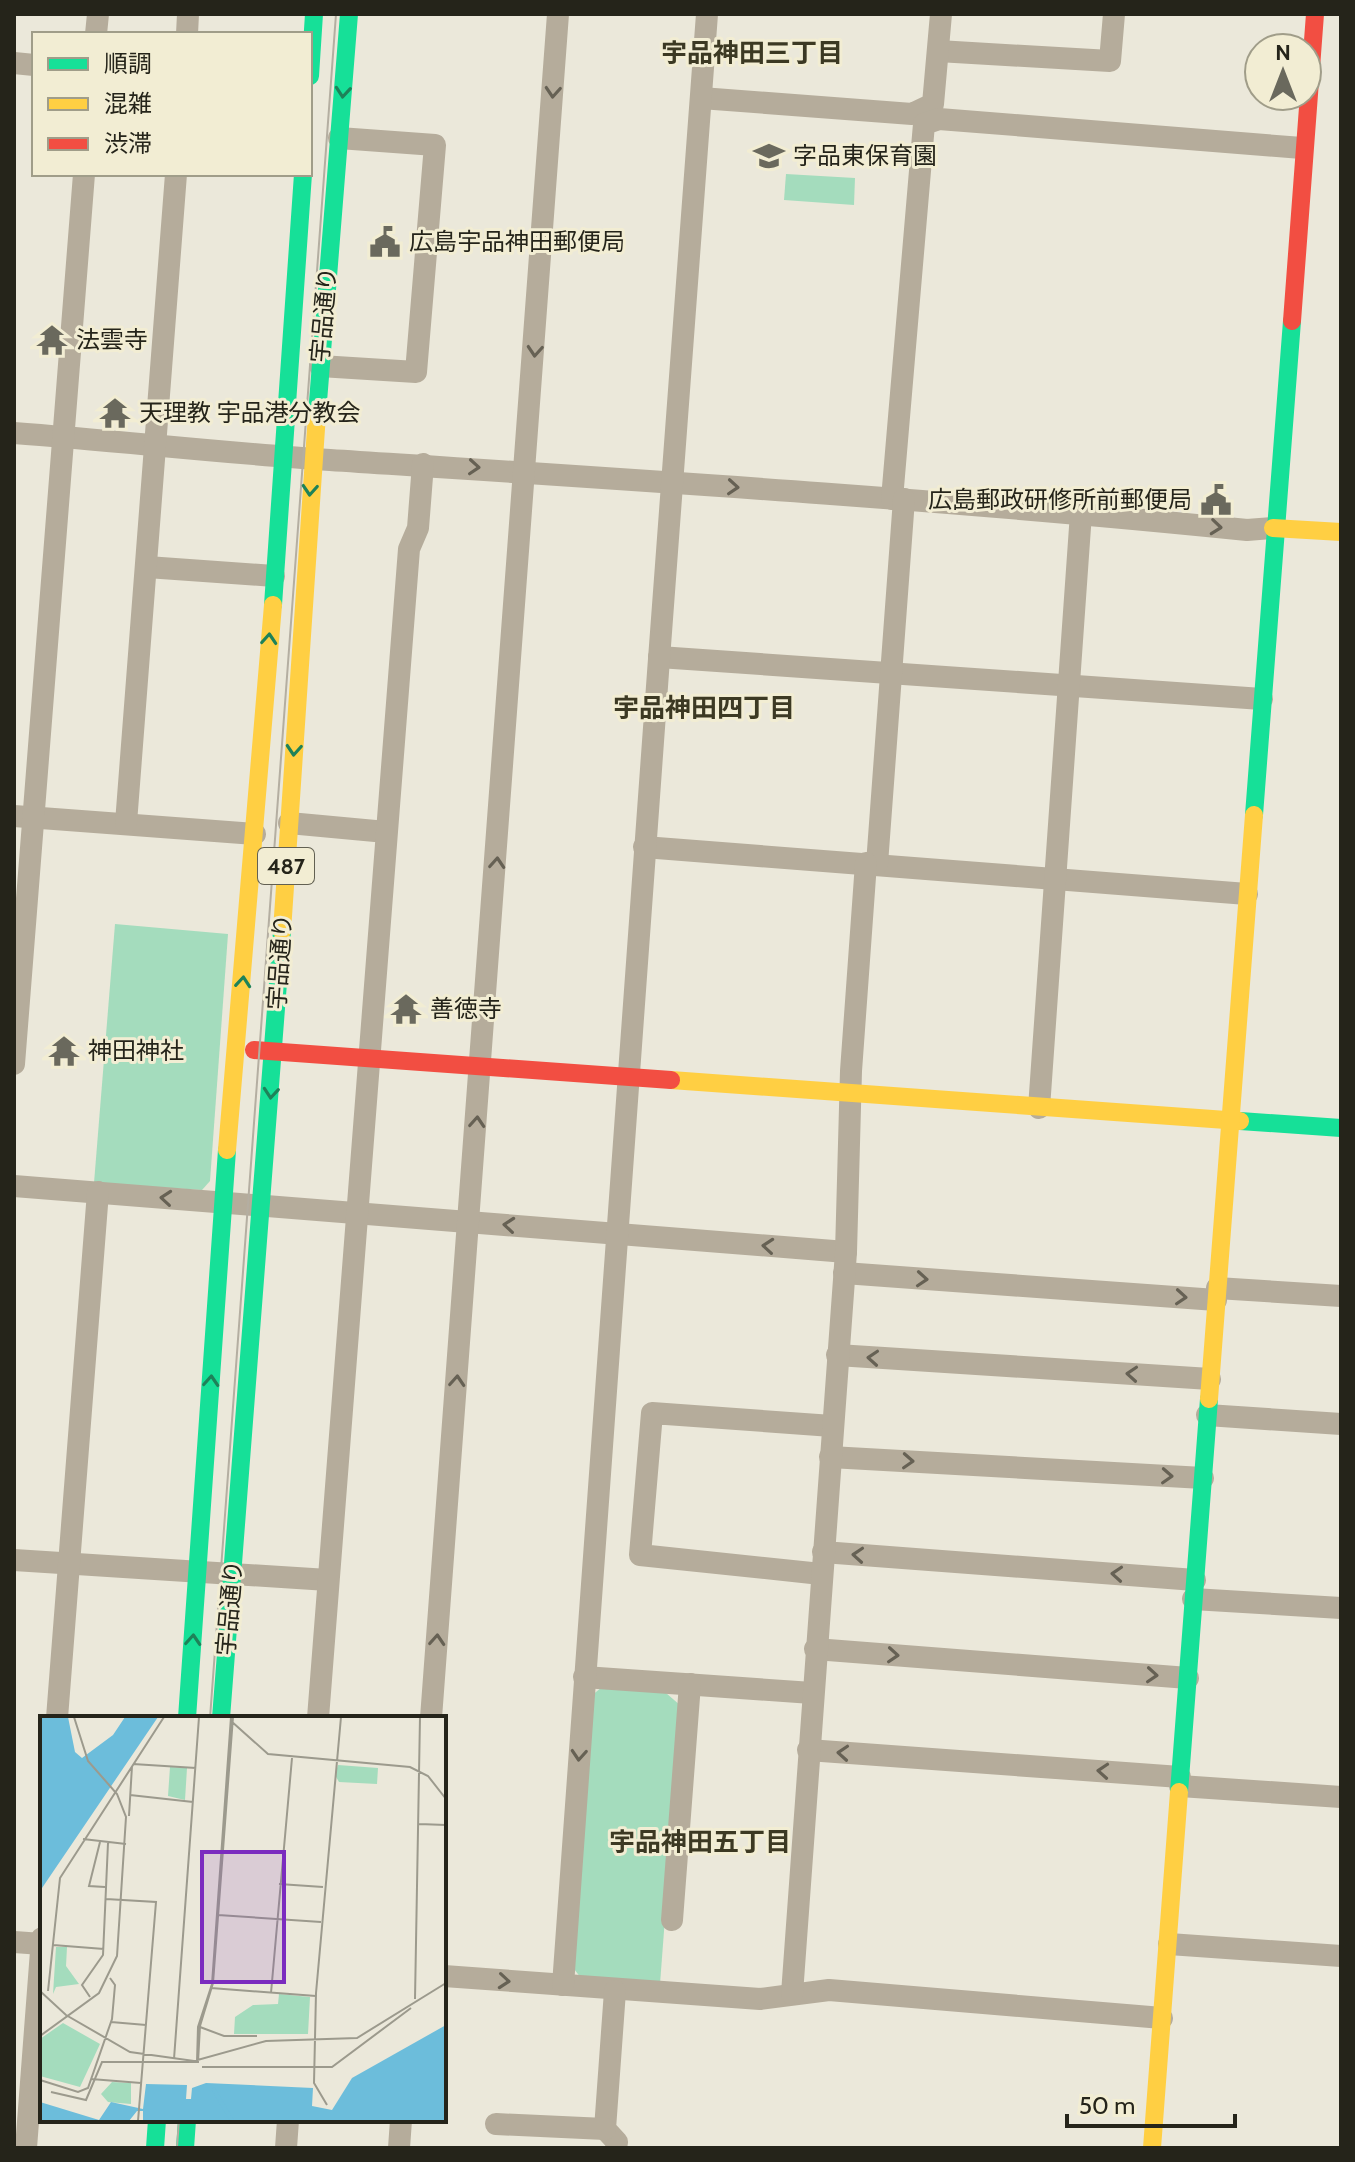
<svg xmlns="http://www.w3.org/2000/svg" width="1355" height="2162" viewBox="0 0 1355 2162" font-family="Cabin,'Noto Sans JP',sans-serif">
  <rect width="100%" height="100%" fill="#ebe8da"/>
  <g fill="#a4dcbd">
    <path d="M786 174 855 178 854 205 784 200Z"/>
    <path d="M115 924 228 934 210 1181 202 1190 94 1183Z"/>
    <path d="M601 1688 666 1693 681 1706 660 1984 581 1978 571 1965 591 1696Z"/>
  </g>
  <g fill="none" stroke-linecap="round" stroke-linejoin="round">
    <g stroke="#b5ac9b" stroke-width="22">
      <path d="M96 34 98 14"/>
      <path d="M187 34 188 14"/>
      <path d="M938 51 1110 61 1114 14"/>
      <path d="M14 63 34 65"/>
      <path d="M701 98 912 114 933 104 941 14"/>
      <path d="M320 366 416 372 435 145 339 138"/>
      <path d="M14 433C119 441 225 453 330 460 636 480 942 499 1247 530L1273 528"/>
      <path d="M892 499 924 124 939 119 1302 148"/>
      <path d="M147 567 274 576"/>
      <path d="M659 657 1262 699"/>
      <path d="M14 816 255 834"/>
      <path d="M126 823 176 174"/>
      <path d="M289 823 386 832"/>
      <path d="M644 847 1247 894"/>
      <path d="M877 864 904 499"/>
      <path d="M14 1064 84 174"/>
      <path d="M1039 1108 1081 513"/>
      <path d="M14 1186 846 1252"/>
      <path d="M844 1273 1216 1300"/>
      <path d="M1217 1288 1341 1296"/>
      <path d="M837 1355 1210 1379"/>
      <path d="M1207 1415 1341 1424"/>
      <path d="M830 1457 1203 1478"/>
      <path d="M823 1552 1195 1580"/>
      <path d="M14 1560 328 1580"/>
      <path d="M821 1574 640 1555 652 1413 832 1426"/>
      <path d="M1193 1599 1341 1608"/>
      <path d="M815 1649 1188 1678"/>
      <path d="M584 1677 812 1693"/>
      <path d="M57 1718 98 1192"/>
      <path d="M318 1718 409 549 418 528 423 464"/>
      <path d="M431 1718 558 14"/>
      <path d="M808 1750 1180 1777"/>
      <path d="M1180 1786 1341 1797"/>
      <path d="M672 1920 690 1684"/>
      <path d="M14 1942 42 1944"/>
      <path d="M1169 1944 1341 1956"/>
      <path d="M444 1976 760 1999 829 1990 1162 2018"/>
      <path d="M563 1985C607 1328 659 671 707 14"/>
      <path d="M615 1991 605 2129 617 2142 616 2148"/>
      <path d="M792 1994 846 1252 851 1071 866 863"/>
      <path d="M496 2124 605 2129"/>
      <path d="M26 2148 42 1938"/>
      <path d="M286 2148 288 2120"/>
      <path d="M399 2148 401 2120"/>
    </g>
    <g stroke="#16e098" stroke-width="18">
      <path d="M310 76 314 14"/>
      <path d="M317 414 349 14"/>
      <path d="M273 605 303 174"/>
      <path d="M1254 815 1292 321"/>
      <path d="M1240 1121 1341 1128"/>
      <path d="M187 1718 227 1150"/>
      <path d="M221 1718 282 931"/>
      <path d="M1179 1792 1209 1399"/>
      <path d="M155 2148 157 2120"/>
      <path d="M185 2148 187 2120"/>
    </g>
    <g stroke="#ffcf43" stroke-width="18">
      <path d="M1273 528 1341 532"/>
      <path d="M282 931 317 414"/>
      <path d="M671 1080 1240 1121"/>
      <path d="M227 1150 273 605"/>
      <path d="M1209 1399 1254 815"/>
      <path d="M1152 2148 1179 1792"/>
    </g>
    <g stroke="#f24e42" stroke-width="18">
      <path d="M1292 321 1315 14"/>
      <path d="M254 1050 671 1080"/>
    </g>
    <g stroke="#b4aea1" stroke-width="2">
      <path d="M210 1718 336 14"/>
      <path d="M177 2148 179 2120"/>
    </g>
  </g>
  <defs><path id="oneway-chevron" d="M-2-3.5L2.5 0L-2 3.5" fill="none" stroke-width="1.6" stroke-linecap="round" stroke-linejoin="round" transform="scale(2)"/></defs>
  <g stroke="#1e8259">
    <use href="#oneway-chevron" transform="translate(343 92) rotate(95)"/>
    <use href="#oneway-chevron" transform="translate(310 490) rotate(94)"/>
    <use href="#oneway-chevron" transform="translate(269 639) rotate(-86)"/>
    <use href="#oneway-chevron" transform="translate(294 750) rotate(94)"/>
    <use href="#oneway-chevron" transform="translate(243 982) rotate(-85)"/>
    <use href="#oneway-chevron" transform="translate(271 1093) rotate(95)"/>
    <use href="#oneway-chevron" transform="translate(211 1381) rotate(-86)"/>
    <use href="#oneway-chevron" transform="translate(193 1640) rotate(-86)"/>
  </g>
  <g stroke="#666154">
    <use href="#oneway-chevron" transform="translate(553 92) rotate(94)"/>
    <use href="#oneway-chevron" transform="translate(535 351) rotate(94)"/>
    <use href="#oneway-chevron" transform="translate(474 467) rotate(4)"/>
    <use href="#oneway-chevron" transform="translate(733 487) rotate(4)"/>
    <use href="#oneway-chevron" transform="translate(1216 527) rotate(6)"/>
    <use href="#oneway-chevron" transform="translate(497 863) rotate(-86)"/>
    <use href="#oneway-chevron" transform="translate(477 1122) rotate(-86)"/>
    <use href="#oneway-chevron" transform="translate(166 1198) rotate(-175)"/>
    <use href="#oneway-chevron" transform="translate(509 1225) rotate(-175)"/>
    <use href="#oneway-chevron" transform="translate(768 1246) rotate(-175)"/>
    <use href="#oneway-chevron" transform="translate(922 1279) rotate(4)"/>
    <use href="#oneway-chevron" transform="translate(1181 1297) rotate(4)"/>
    <use href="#oneway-chevron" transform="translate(873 1358) rotate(-176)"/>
    <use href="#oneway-chevron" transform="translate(1132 1374) rotate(-176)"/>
    <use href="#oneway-chevron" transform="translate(457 1381) rotate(-86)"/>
    <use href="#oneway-chevron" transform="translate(908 1461) rotate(3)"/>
    <use href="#oneway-chevron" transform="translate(1167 1476) rotate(3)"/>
    <use href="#oneway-chevron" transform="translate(858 1555) rotate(-176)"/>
    <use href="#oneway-chevron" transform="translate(1117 1574) rotate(-176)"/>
    <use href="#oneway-chevron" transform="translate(437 1640) rotate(-86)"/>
    <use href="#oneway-chevron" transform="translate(893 1655) rotate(4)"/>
    <use href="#oneway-chevron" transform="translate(1152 1675) rotate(4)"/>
    <use href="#oneway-chevron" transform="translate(843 1753) rotate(-176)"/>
    <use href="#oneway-chevron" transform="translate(579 1755) rotate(94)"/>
    <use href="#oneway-chevron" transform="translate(1103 1771) rotate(-176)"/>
    <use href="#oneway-chevron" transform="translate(504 1981) rotate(5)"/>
  </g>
  <defs>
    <symbol id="school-bare" viewBox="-9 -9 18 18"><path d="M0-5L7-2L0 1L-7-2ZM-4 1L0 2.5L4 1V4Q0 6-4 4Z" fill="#6a695d" stroke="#f2edd3" stroke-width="2.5" paint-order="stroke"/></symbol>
    <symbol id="civic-bare" viewBox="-9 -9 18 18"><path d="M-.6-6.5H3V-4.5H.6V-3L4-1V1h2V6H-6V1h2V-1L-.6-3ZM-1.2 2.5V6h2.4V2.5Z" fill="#6a695d" stroke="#f2edd3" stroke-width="2.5" paint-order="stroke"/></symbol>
    <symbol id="temple-bare" viewBox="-9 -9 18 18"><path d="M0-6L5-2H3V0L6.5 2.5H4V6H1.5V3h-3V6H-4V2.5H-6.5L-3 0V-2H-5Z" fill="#6a695d" stroke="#f2edd3" stroke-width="2.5" paint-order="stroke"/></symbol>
  </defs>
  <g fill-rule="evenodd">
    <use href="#school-bare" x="747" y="134" width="44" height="44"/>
    <use href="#civic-bare" x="363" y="220" width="44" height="44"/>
    <use href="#temple-bare" x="30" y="318" width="44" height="44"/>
    <use href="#temple-bare" x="93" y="391" width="44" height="44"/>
    <use href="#civic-bare" x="1194" y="478" width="44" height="44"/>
    <use href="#temple-bare" x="384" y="987" width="44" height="44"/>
    <use href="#temple-bare" x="42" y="1029" width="44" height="44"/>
  </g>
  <g text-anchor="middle" stroke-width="6" stroke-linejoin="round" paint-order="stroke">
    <rect fill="#f2edd3" stroke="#626052" stroke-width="2" x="258" y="848" width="56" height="36" rx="6"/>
    <g font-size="22" font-weight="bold" fill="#25241a">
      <text x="286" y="874">487</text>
    </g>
    <g font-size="24" fill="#25241a" stroke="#f2edd3" text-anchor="start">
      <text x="793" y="164">字品東保育園</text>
      <text x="409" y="250">広島宇品神田郵便局</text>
      <text x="76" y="348">法雲寺</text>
      <text x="139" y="421">天理教 宇品港分教会</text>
      <text x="1192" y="508" text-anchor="end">広島郵政研修所前郵便局</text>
      <text x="430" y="1017">善徳寺</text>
      <text x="88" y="1059">神田神社</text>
    </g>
    <g font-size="24" fill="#25241a" stroke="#f2edd3">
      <text transform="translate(324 315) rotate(-85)" y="8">宇品通り</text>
      <text transform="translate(280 962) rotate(-86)" y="8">宇品通り</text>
      <text transform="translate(230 1608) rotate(-85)" y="8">宇品通り</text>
    </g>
    <g font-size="26" font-weight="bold" fill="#3c3923" stroke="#f2edd3">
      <text x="752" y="62">宇品神田三丁目</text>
      <text x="704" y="717">宇品神田四丁目</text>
      <text x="700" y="1851">宇品神田五丁目</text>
    </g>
  </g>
  <g transform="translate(40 1716)">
    <rect width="406" height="406" fill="#ebe8da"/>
    <path d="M298 49 338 52 337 68 299 66 295 59ZM130 51 147 52 145 84 128 80ZM16 231H27L26 250 39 268 16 271 13 278ZM239 278 270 281 268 318H194L195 301 213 289 238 288ZM23 307 60 328 40 371 0 360V323ZM72 366 91 367V388L68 386 61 378Z" fill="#a4dcbd"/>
    <path d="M0 1H28L35 36 42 42 73 19 85 1H118L0 175ZM406 309V405H103V395H97L89 405H0V386L59 404 71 386 103 393 106 368 147 369 146 383H151L152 372 166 367 273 372 272 390 292 394 312 362Z" fill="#6cbddb"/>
    <path fill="none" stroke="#6cbddb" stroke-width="4" d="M173 372 192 405"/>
    <path fill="none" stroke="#9c9a8d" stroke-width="2" d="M191 5 228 38 370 51 388 60 406 83M93 48 156 52M90 79 153 86M89 100 92 50M379 108 406 109M43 123 86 128M60 126 49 170 65 171M239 168 283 171M66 183 116 186 98 405M178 199 281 206M13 229 64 233M171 272 276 280M0 275 26 299 90 336 154 345 226 325 317 322 406 267M8 275 20 162 124 1M231 277 252 42M50 281 42 269 63 239 68 127M375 283 380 1M71 306 106 309M160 311 184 320H217M0 320 59 277 77 240 86 101 77 78 48 45 34 1M134 343 159 1M157 346 158 311 172 268 191 1M162 351H292L371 292M51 363 101 367M0 364 38 376 48 372 72 303 75 269 70 262M11 376 46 384 62 346H158L160 310 173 267 193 1M287 389 274 367 276 277 301 1"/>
    <path fill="#7b2cbf" fill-opacity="0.15" stroke="#7b2cbf" stroke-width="4" d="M162 136H244V266H162Z"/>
    <rect width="406" height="406" fill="none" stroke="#25241a" stroke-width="4"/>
  </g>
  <rect width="1355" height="2162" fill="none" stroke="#25241a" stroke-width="32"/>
  <rect x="32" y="32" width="280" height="144" fill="#f2edd3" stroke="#a09d89" stroke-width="2"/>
  <rect x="48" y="58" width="40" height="12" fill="#16e098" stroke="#a09d89" stroke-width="2"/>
  <text x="104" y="72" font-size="24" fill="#25241a">順調</text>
  <rect x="48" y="98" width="40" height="12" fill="#ffcf43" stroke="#a09d89" stroke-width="2"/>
  <text x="104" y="112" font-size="24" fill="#25241a">混雑</text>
  <rect x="48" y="138" width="40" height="12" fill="#f24e42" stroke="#a09d89" stroke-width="2"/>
  <text x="104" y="152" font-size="24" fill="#25241a">渋滞</text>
  <g transform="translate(1283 72)"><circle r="38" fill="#f2edd3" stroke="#a09d89" stroke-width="2"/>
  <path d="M0-6L14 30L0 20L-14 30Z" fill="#6a695d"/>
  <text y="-12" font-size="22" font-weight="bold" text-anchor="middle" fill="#25241a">N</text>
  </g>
  <path d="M1067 2114v12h168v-12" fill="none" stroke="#25241a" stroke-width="4"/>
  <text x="1079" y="2114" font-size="24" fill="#25241a" stroke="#f2edd3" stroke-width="6" paint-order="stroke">50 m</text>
</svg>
